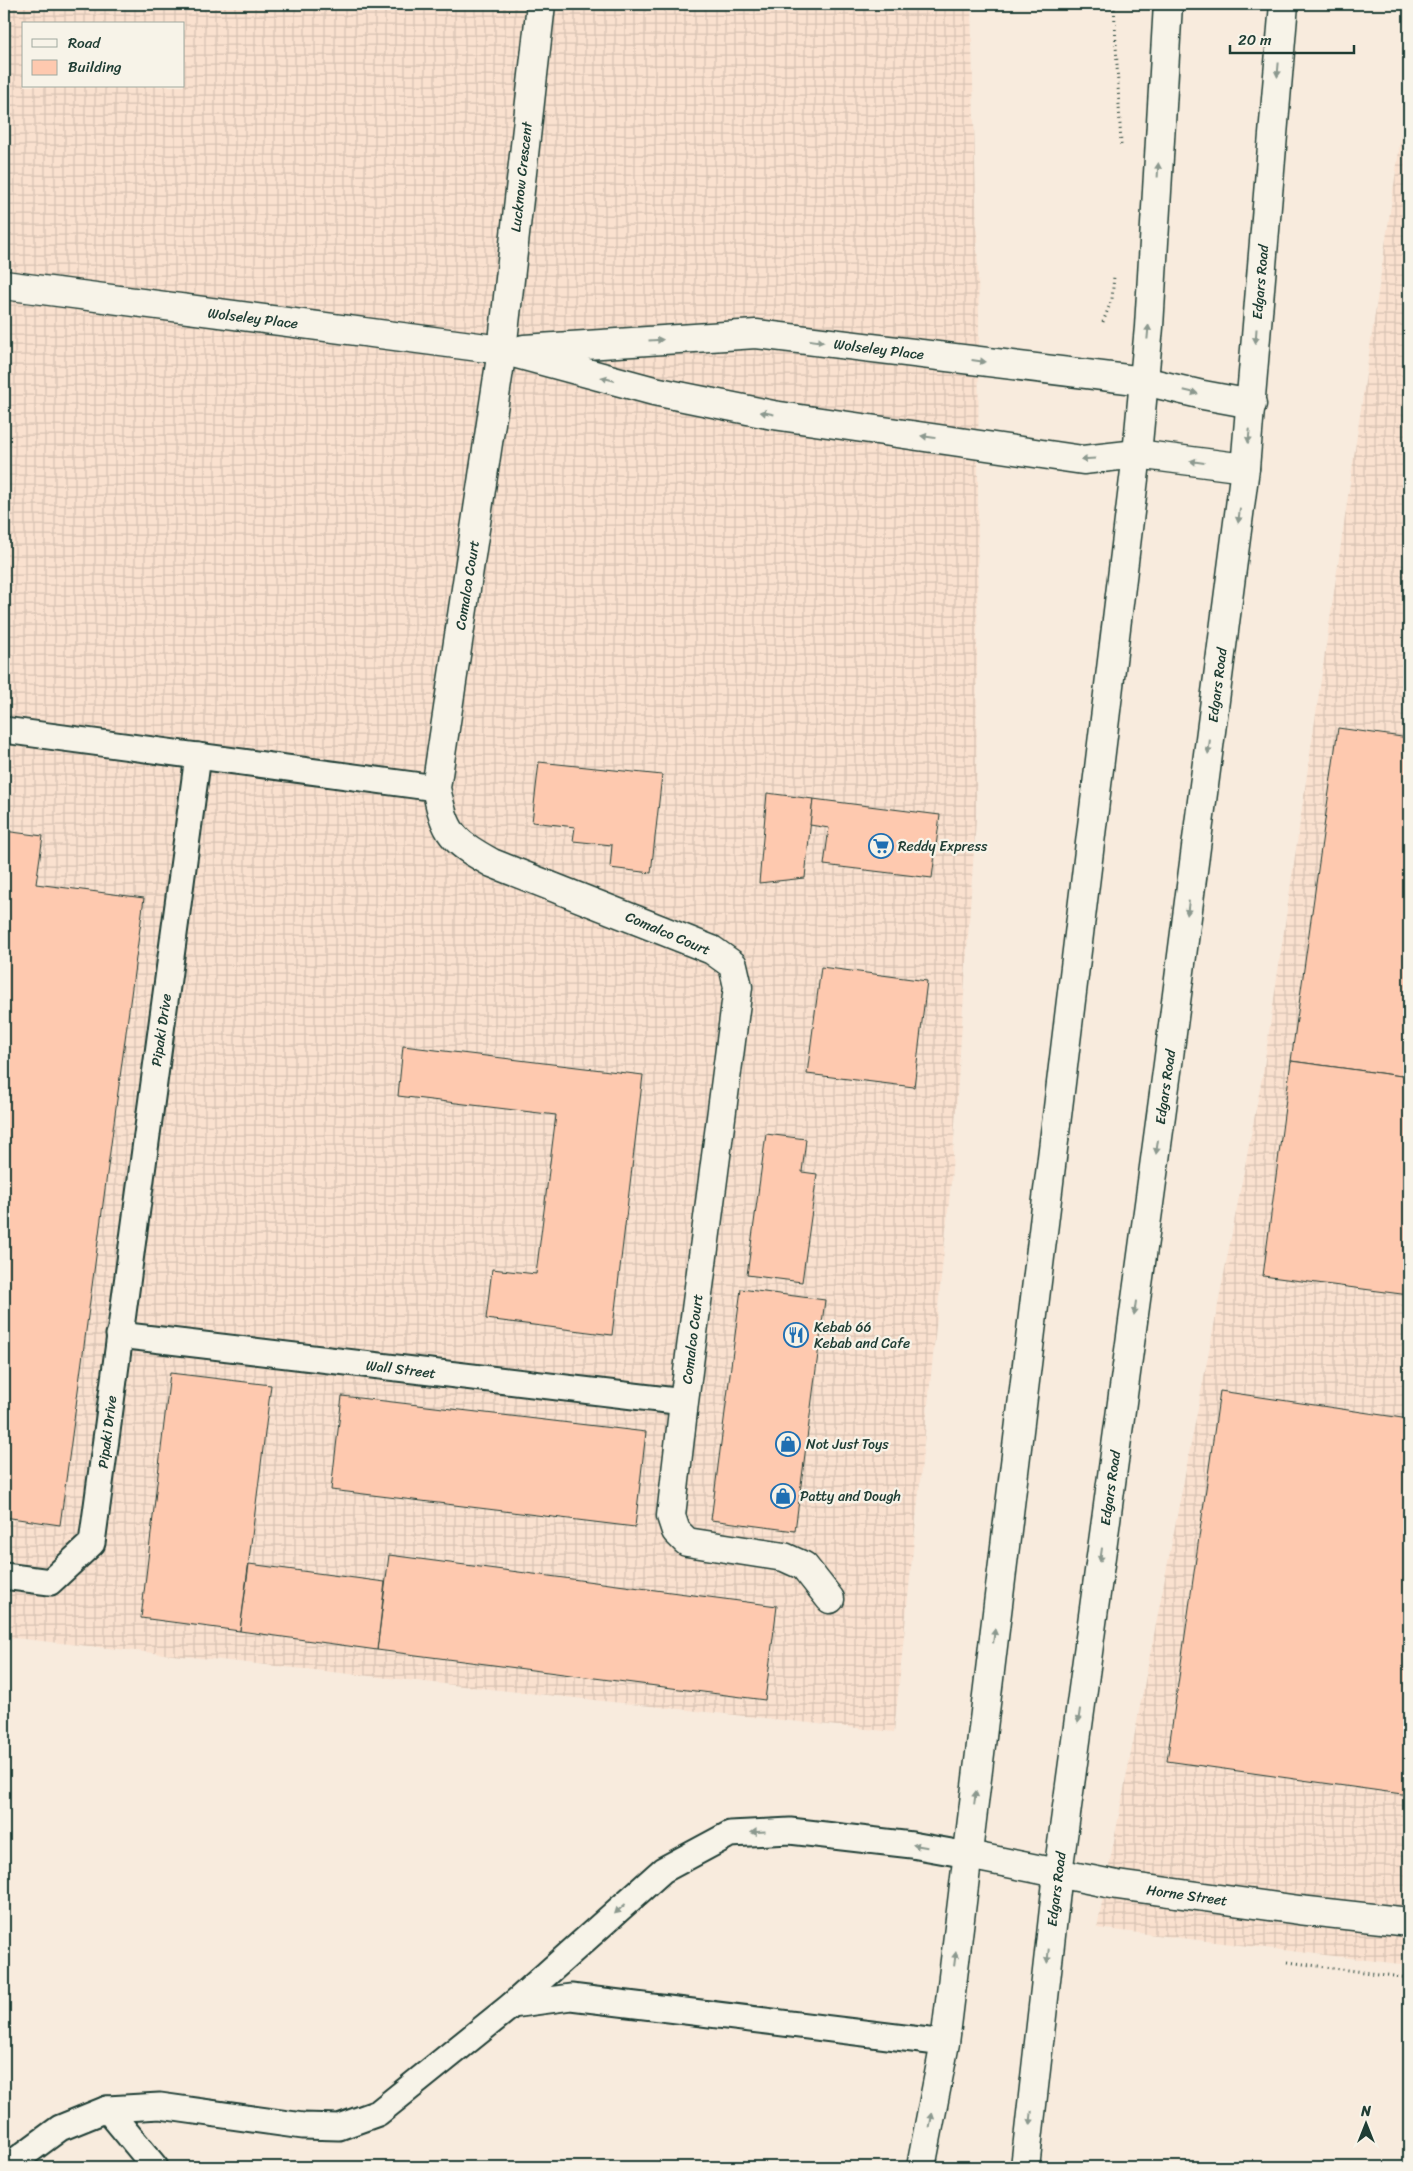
<svg xmlns="http://www.w3.org/2000/svg" width="1413" height="2171" viewBox="0 0 1413 2171" font-family="Sriracha,sans-serif">
  <defs>
    <pattern id="industrial-grid" width="8" height="8" patternUnits="userSpaceOnUse" patternTransform="scale(1.25)"><rect width="8" height="8" fill="#fae1cf"/><path d="M0 4h8M4 0v8" fill="none" stroke="#d6c2b2"/></pattern>
  </defs>
  <rect width="100%" height="100%" fill="#f8ebdd"/>
  <filter id="ink" filterUnits="userSpaceOnUse"><feTurbulence type="fractalNoise" baseFrequency=".02" numOctaves="2"/><feDisplacementMap in="SourceGraphic" scale="10" xChannelSelector="R" yChannelSelector="G"/><feConvolveMatrix kernelMatrix="1 2 1 2 8 2 1 2 1" color-interpolation-filters="sRGB"/></filter>
  <g filter="url(#ink)">
    <g fill="url(#industrial-grid)" fill-rule="evenodd">
      <path d="M4 4H971L979 317 976 820 951 1182 894 1732 4 1637ZM24 24H184V86H24Z"/>
      <path d="M1409 83V1965L1097 1928 1263 1073Z"/>
    </g>
    <g fill="#fec9af" stroke="#1f3d34">
      <path d="M1338 728 1409 738V1077L1291 1061Z"/>
      <path d="M539 762 662 775 651 873 610 868 612 845 573 841 575 827 532 822Z"/>
      <path d="M767 793 813 799 805 878 759 883Z"/>
      <path d="M813 799 940 815 932 878 824 865 829 828 810 825Z"/>
      <path d="M4 831 43 836 36 884 144 898 60 1525 4 1517Z"/>
      <path d="M821 967 927 981 914 1087 807 1074Z"/>
      <path d="M403 1046 643 1075 612 1335 486 1319 492 1269 536 1274 556 1115 398 1096Z"/>
      <path d="M1291 1061 1409 1077V1295L1263 1276Z"/>
      <path d="M766 1134 806 1139 802 1172 817 1174 802 1282 747 1275Z"/>
      <path d="M741 1289 825 1300 795 1531 711 1520Z"/>
      <path d="M170 1373 271 1385 240 1631 141 1618Z"/>
      <path d="M1220 1391 1409 1419V1795L1167 1761Z"/>
      <path d="M342 1396 646 1432 635 1527 331 1490Z"/>
      <path d="M389 1555 777 1606 765 1700 377 1650Z"/>
      <path d="M249 1564 385 1582 377 1650 240 1631Z"/>
    </g>
    <g fill="none" stroke-linecap="round" stroke-linejoin="round">
      <defs>
        <g id="lane">
          <path d="M4 730 436 788"/>
          <path d="M119 1335 684 1402"/>
          <path d="M4 1576 50 1582 92 1543 198 756"/>
          <path d="M512 2005 663 1870 730 1834 790 1831 912 1845 968 1855"/>
          <path d="M107 2109 155 2167"/>
          <path d="M7 2167 60 2128 107 2109 160 2106 303 2126 339 2127 378 2113 512 2005 571 1997 945 2043"/>
        </g>
        <g id="street">
          <path d="M541 4 502 350 436 788C446 834 451 840 492 863L712 950 733 965 738 987 684 1402 671 1516 676 1531 687 1542 784 1557 804 1566 830 1599"/>
          <path d="M4 285 502 350 654 391 773 415 1083 460 1137 454 1245 468"/>
          <path d="M524 349 756 334 1144 381 1203 395 1252 404"/>
          <path d="M968 1855 1117 1885 1299 1910 1409 1922"/>
        </g>
        <g id="primary">
          <path d="M921 2167 945 2043 1137 454 1149 327 1168 4"/>
          <path d="M1025 2167 1058 1873 1168 1064 1245 468 1284 4"/>
        </g>
      </defs>
      <use href="#lane" stroke="#1f3d34" stroke-width="29"/>
      <use href="#street" stroke="#1f3d34" stroke-width="31"/>
      <use href="#primary" stroke="#1f3d34" stroke-width="31"/>
      <g stroke="#1f3d34" stroke-width="3" stroke-dasharray="1 4" stroke-linecap="butt">
        <path d="M1114 4 1121 145"/>
        <path d="M1103 322 1112 299 1114 276"/>
        <path d="M1288 1962 1409 1978"/>
      </g>
      <use href="#lane" stroke="#f7f3e8" stroke-width="25"/>
      <use href="#street" stroke="#f7f3e8" stroke-width="28"/>
      <use href="#primary" stroke="#f7f3e8" stroke-width="28"/>
    </g>
    <defs><path id="oneway-solid" d="M-6-.8H1V-3.2L6.5 0L1 3.2V.8H-6Z" transform="scale(1.25)"/></defs>
    <g fill="#8b988e">
      <use href="#oneway-solid" transform="translate(1278 70) rotate(95)"/>
      <use href="#oneway-solid" transform="translate(1158 170) rotate(-87)"/>
      <use href="#oneway-solid" transform="translate(1148 332) rotate(-85)"/>
      <use href="#oneway-solid" transform="translate(1256 336) rotate(94)"/>
      <use href="#oneway-solid" transform="translate(656 340) rotate(-4)"/>
      <use href="#oneway-solid" transform="translate(817 341) rotate(7)"/>
      <use href="#oneway-solid" transform="translate(979 361) rotate(7)"/>
      <use href="#oneway-solid" transform="translate(608 379) rotate(-165)"/>
      <use href="#oneway-solid" transform="translate(1191 392) rotate(14)"/>
      <use href="#oneway-solid" transform="translate(767 413) rotate(-169)"/>
      <use href="#oneway-solid" transform="translate(1249 436) rotate(96)"/>
      <use href="#oneway-solid" transform="translate(928 437) rotate(-172)"/>
      <use href="#oneway-solid" transform="translate(1088 459) rotate(176)"/>
      <use href="#oneway-solid" transform="translate(1197 462) rotate(-172)"/>
      <use href="#oneway-solid" transform="translate(1239 516) rotate(97)"/>
      <use href="#oneway-solid" transform="translate(1209 747) rotate(97)"/>
      <use href="#oneway-solid" transform="translate(1188 908) rotate(97)"/>
      <use href="#oneway-solid" transform="translate(1157 1147) rotate(98)"/>
      <use href="#oneway-solid" transform="translate(1135 1308) rotate(98)"/>
      <use href="#oneway-solid" transform="translate(1101 1555) rotate(98)"/>
      <use href="#oneway-solid" transform="translate(994 1636) rotate(-83)"/>
      <use href="#oneway-solid" transform="translate(1079 1716) rotate(98)"/>
      <use href="#oneway-solid" transform="translate(975 1798) rotate(-83)"/>
      <use href="#oneway-solid" transform="translate(758 1832) rotate(177)"/>
      <use href="#oneway-solid" transform="translate(920 1846) rotate(-170)"/>
      <use href="#oneway-solid" transform="translate(620 1909) rotate(138)"/>
      <use href="#oneway-solid" transform="translate(1048 1956) rotate(96)"/>
      <use href="#oneway-solid" transform="translate(955 1959) rotate(-83)"/>
      <use href="#oneway-solid" transform="translate(1031 2118) rotate(96)"/>
      <use href="#oneway-solid" transform="translate(931 2120) rotate(-79)"/>
    </g>
  </g>
  <defs>
    <symbol id="supermarket-ring" viewBox="-11 -11 22 22"><circle r="9.5" fill="#f7f3e8" stroke="#1f6fb2" stroke-width="1.5"/><path d="M-6-5.5h2.5l.6 2H6L4.5 2H-2.5L-4.4-4H-6ZM-1.5 3.2a1.3 1.3 0 1 0 .1 0ZM3 3.2a1.3 1.3 0 1 0 .1 0Z" fill="#1f6fb2"/></symbol>
    <symbol id="restaurant-ring" viewBox="-11 -11 22 22"><circle r="9.5" fill="#f7f3e8" stroke="#1f6fb2" stroke-width="1.5"/><path d="M-5-6h1v4h1v-4h1v4h1v-4h1v5L-1.5 .5V6h-2V.5L-5-1ZM5-6V6H3V1.5H1.5Q1.5-4 5-6Z" fill="#1f6fb2"/></symbol>
    <symbol id="shop-ring" viewBox="-11 -11 22 22"><circle r="9.5" fill="#f7f3e8" stroke="#1f6fb2" stroke-width="1.5"/><path d="M-5-2.5h2.3a2.7 3.5 0 0 1 5.4 0H5L5.5 6h-11ZM-1.5-2.5h3a1.5 2.3 0 0 0-3 0Z" fill="#1f6fb2"/></symbol>
  </defs>
  <g fill-rule="evenodd">
    <use href="#supermarket-ring" x="867" y="832" width="28" height="28"/>
    <use href="#restaurant-ring" x="782" y="1321" width="28" height="28"/>
    <use href="#shop-ring" x="774" y="1430" width="28" height="28"/>
    <use href="#shop-ring" x="769" y="1482" width="28" height="28"/>
  </g>
  <g text-anchor="middle" stroke-width="4.5" stroke-linejoin="round" paint-order="stroke">
    <g font-size="14" fill="#1f3d34" stroke="#f7f3e8">
      <text transform="translate(521 177) rotate(-84)" y="5">Lucknow Crescent</text>
      <text transform="translate(1260 282) rotate(-85)" y="5">Edgars Road</text>
      <text transform="translate(253 318) rotate(7)" y="5">Wolseley Place</text>
      <text transform="translate(879 349) rotate(7)" y="5">Wolseley Place</text>
      <text transform="translate(467 585) rotate(-81)" y="5">Comalco Court</text>
      <text transform="translate(1217 685) rotate(-83)" y="5">Edgars Road</text>
      <text transform="translate(668 933) rotate(23)" y="5">Comalco Court</text>
      <text transform="translate(161 1030) rotate(-82)" y="5">Pipaki Drive</text>
      <text transform="translate(1165 1087) rotate(-82)" y="5">Edgars Road</text>
      <text transform="translate(692 1339) rotate(-83)" y="5">Comalco Court</text>
      <text transform="translate(401 1369) rotate(7)" y="5">Wall Street</text>
      <text transform="translate(107 1432) rotate(-83)" y="5">Pipaki Drive</text>
      <text transform="translate(1110 1488) rotate(-82)" y="5">Edgars Road</text>
      <text transform="translate(1056 1889) rotate(-83)" y="5">Edgars Road</text>
      <text transform="translate(1187 1895) rotate(8)" y="5">Horne Street</text>
    </g>
    <g font-size="14" fill="#1f3d34" stroke="#f7f3e8" text-anchor="start">
      <text x="898" y="851">Reddy Express</text>
      <text x="814" y="1332">Kebab 66<tspan x="814" dy="16">Kebab and Cafe</tspan></text>
      <text x="806" y="1449">Not Just Toys</text>
      <text x="800" y="1501">Patty and Dough</text>
    </g>
  </g>
  <rect width="1413" height="2171" fill="none" stroke="#f7f3e8" stroke-width="20"/>
  <rect x="10" y="10" width="1393" height="2151" fill="none" stroke="#1f3d34" stroke-width="2" filter="url(#ink)"/>
  <rect x="22" y="22" width="162" height="65" fill="#f7f3e8" stroke="#a1aaa0"/>
  <rect x="32" y="39" width="25" height="8" fill="#f7f3e8" stroke="#a1aaa0"/>
  <text x="68" y="48" font-size="15" fill="#1f3d34">Road</text>
  <rect x="32" y="60" width="25" height="15" fill="#fec9af" stroke="#a1aaa0"/>
  <text x="68" y="72" font-size="15" fill="#1f3d34">Building</text>
  <g transform="translate(1366 2124)" stroke="#f7f3e8" stroke-width="4" paint-order="stroke">
  <path d="M0-4L9 19L0 12L-9 19Z" fill="#1f3d34"/>
  <text y="-8" font-size="14" font-weight="bold" text-anchor="middle" fill="#1f3d34">N</text>
  </g>
  <path d="M1230 45v8h124v-8" fill="none" stroke="#1f3d34" stroke-width="2.5"/>
  <text x="1238" y="45" font-size="15" fill="#1f3d34" stroke="#f7f3e8" stroke-width="4" paint-order="stroke">20 m</text>
</svg>
